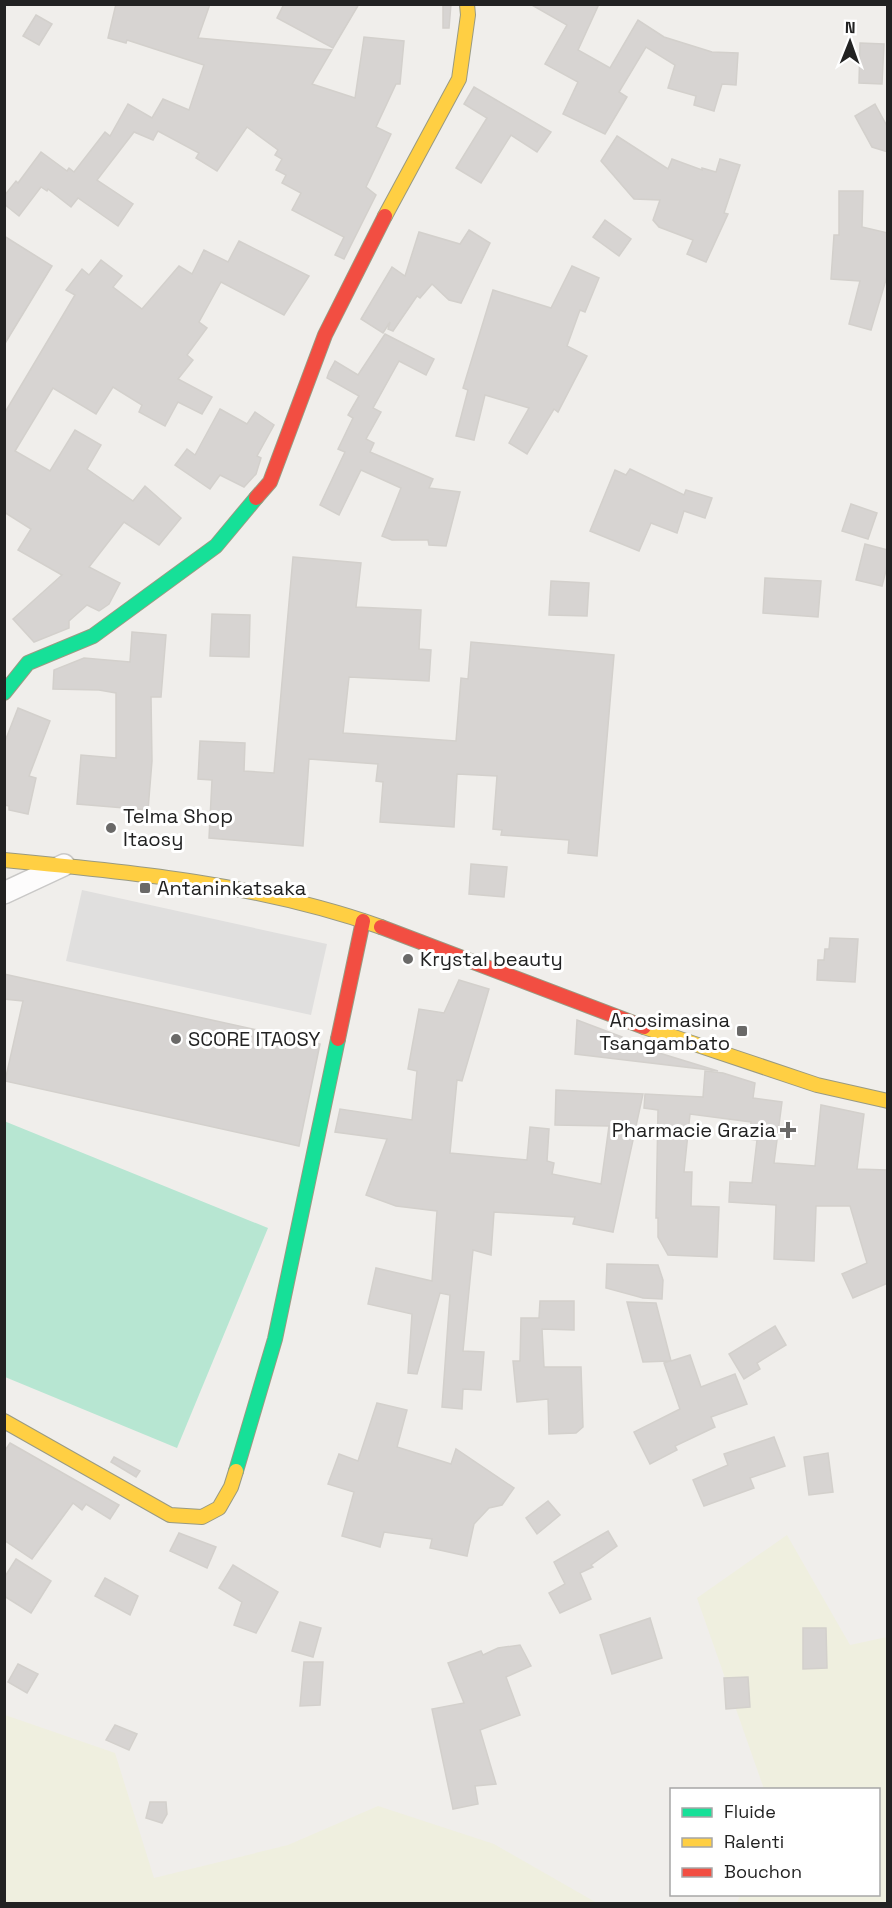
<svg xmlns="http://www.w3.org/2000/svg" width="892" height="1908" viewBox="0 0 892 1908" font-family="'Space Grotesk',sans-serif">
  <rect width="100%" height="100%" fill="#f0eeeb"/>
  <g fill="#efefdf">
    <path d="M787 1535 850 1645 887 1637V1903H737L740 1895 878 1894V1790L764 1789 697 1598Z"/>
    <path d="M5 1715 115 1753 154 1878 288 1845 378 1806 494 1844 597 1903H5Z"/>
  </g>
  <path fill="#b7e6d2" d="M4 1121 268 1228 177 1448 5 1377Z"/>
  <path fill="#e0dfde" d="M82 890 327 944 311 1015 66 961Z"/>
  <g fill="#d7d4d2" stroke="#d3d0cc" stroke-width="1.5">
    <path d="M116 4H210L198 38 332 50 312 84 355 98 364 37 404 41 400 84H396L376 127 391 134 366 187 376 195 344 259 335 255 344 237 292 210 301 193 282 183 286 175 276 170 282 159 275 155 278 150 247 127 217 171 196 158 199 153 158 131 153 140 134 132 97 180 133 204 118 226 78 198 71 207 48 189 47 191 41 187 19 216 4 204V196L16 181 18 183 41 152 67 171 69 168 74 172 105 132 110 136 128 104 152 118 163 99 189 110 204 65 127 40 126 43 108 38Z"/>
    <path d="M284 4H359L333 48 277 18Z"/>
    <path d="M443 4H451L449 28H443Z"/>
    <path d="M530 4H599L578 50 610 68 638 20 664 37 712 52 738 53 736 85 722 84 714 111 694 105 696 96 668 88 675 65 646 47 619 92 627 97 605 134 563 114 578 82 545 64 567 25Z"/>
    <path d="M36 15 52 24 39 45 23 36Z"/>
    <path d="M860 43 884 44 882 84 859 83Z"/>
    <path d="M474 87 551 132 537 152 511 135 481 183 456 168 487 118 464 104Z"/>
    <path d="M875 104 888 128V152L872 147 855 116Z"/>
    <path d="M617 136 668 169 672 159 702 170V168L716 172 720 159 740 165 724 213 728 214 706 262 687 254 693 240 659 227 653 220 660 200 634 199 601 161Z"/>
    <path d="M839 191H863L862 227 888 233V273L871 330 849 324 860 281 831 279 834 235H839Z"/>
    <path d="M605 220 631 239 619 256 593 237Z"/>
    <path d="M469 230 490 243 461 303 449 300 432 284 420 298 417 296 393 331 388 329 390 322 383 333 361 319 392 267 405 276 419 232 460 244Z"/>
    <path d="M4 236 52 266 4 345Z"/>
    <path d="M239 241 309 276 284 315 221 282 199 322 207 328 187 355 193 360 178 379 212 397 202 414 178 402 165 426 139 412 142 405 113 387 96 414 53 388 15 451 50 471 75 430 101 445 87 469 133 501 145 486 181 518 159 545 124 522 89 567 120 583 109 604 99 611 87 605 69 621V628L34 642 13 619 62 575 18 550 31 529 4 512V414L75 295 66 290 82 269 89 275 101 260 122 276 113 287 142 309 179 266 192 274 204 250 228 262Z"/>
    <path d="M572 266 599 278 585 312 580 310 567 346 587 356 558 412 554 409 527 454 509 443 529 408 485 395 474 440 456 436 468 390 463 388 493 290 551 308Z"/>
    <path d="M385 334 434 359 426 375 399 361 373 408 381 412 366 439 374 443 370 452 433 479 429 488 460 492 446 546 429 545 428 540H392L382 536 401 488 361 470 339 515 320 505 345 452 338 449 353 418 348 415 359 396 327 378 329 372 335 361 358 375Z"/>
    <path d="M220 409 247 424 255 412 274 425 257 456 261 458 256 474 244 487 220 475 210 489 175 465 187 449 195 455Z"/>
    <path d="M630 469 684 495 686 490 712 498 705 518 684 511 677 533 651 523 639 551 590 531 615 470 626 475Z"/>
    <path d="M851 504 877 513 868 539 842 531Z"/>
    <path d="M865 544 888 550V563L882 586 856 580Z"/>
    <path d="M293 557 361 563 356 607 421 610 419 649 431 650 429 681 349 677 343 733 456 741 461 678 468 679 471 642 614 655 597 856 568 853 569 840 501 835 502 830 493 829 497 776 457 774 454 827 380 822 383 782 376 781 378 764 309 759 303 846 209 838 212 780 198 779 200 741 245 743 244 771 274 773Z"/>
    <path d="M765 578 821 581 818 617 763 613Z"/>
    <path d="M551 581 589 583 587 616 549 615Z"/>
    <path d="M212 614 250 615 249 657 210 656Z"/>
    <path d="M132 632 166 635 161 697H151L152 761 148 810 77 804 81 755 116 758V693L99 690 53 689 54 670 84 658 130 662Z"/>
    <path d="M18 708 50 721 29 776 36 778 28 814 9 810V806L4 805V744Z"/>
    <path d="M471 864 507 867 504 897 469 894Z"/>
    <path d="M830 938 858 939 855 982 817 980 818 960H824L825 949H829Z"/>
    <path d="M4 974 320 1044 299 1146 5 1081 23 1001 4 999Z"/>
    <path d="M459 980 489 989 462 1081 457 1080 450 1153 527 1160 530 1127 549 1129 547 1161 554 1163 552 1174 601 1184 609 1126 555 1125 556 1090 643 1094 613 1232 573 1224 575 1217 494 1212 491 1255 473 1250 463 1351 484 1352 481 1390 463 1389 462 1409 442 1407 450 1295 440 1293 417 1374 408 1373 412 1314 368 1304 376 1268 432 1281 437 1211 396 1206 366 1195 387 1139 335 1132 340 1109 412 1120 417 1071 408 1069 419 1009 444 1013Z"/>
    <path d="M577 1020 622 1037 620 1041 718 1071 575 1054Z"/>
    <path d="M705 1071 723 1073 755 1083 753 1098 782 1102 774 1163 815 1166 821 1105 864 1114 857 1169 887 1170 888 1283 853 1298 842 1274 867 1263 850 1206H816L814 1261 774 1259 776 1205 729 1202 730 1182 752 1183 757 1140 749 1139 751 1122 690 1114 684 1172H692L691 1206 719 1207 717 1257 668 1255 658 1237V1218H656L658 1110 644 1108 645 1094 703 1097Z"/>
    <path d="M607 1264 658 1265 663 1280 662 1299 643 1298 606 1288Z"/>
    <path d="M540 1301H574V1330L542 1329 544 1367H581L583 1427 576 1433 549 1434 548 1399 517 1402 513 1361H520L521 1318H539Z"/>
    <path d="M627 1302 656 1303 671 1361 690 1355 701 1387 735 1374 747 1404 711 1417 715 1427 675 1446 677 1450 650 1464 634 1432 680 1409 664 1363 670 1361 643 1362Z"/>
    <path d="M775 1326 786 1345 757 1363 760 1369 744 1379 729 1354Z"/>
    <path d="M377 1403 407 1410 397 1447 451 1464 456 1449 514 1488 502 1505 489 1508 474 1524 467 1556 430 1548 432 1539 384 1532 380 1547 342 1536 354 1492 328 1484 339 1454 358 1461Z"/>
    <path d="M774 1437 785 1466 750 1478 754 1488 704 1506 693 1480 728 1465 724 1454Z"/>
    <path d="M10 1443 119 1505 110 1519 86 1504 82 1510 73 1503 32 1559 4 1540V1452Z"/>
    <path d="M828 1453 833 1492 809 1495 804 1457Z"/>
    <path d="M114 1457 140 1471 136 1477 111 1462Z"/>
    <path d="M548 1501 560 1515 537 1534 526 1518Z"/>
    <path d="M608 1531 617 1546 591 1565 593 1567 580 1573 591 1599 560 1613 549 1593 565 1584 554 1562Z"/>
    <path d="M179 1533 216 1547 207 1568 170 1551Z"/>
    <path d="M16 1559 51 1581 31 1613 4 1596V1578Z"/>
    <path d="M233 1565 278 1592 256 1633 234 1625 242 1602 219 1588Z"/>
    <path d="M105 1578 138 1596 130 1615 95 1596Z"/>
    <path d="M650 1618 662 1658 612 1674 600 1635Z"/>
    <path d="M300 1622 321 1628 313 1657 292 1651Z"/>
    <path d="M803 1628H826L827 1668 803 1669Z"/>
    <path d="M520 1645 531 1666 506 1677 520 1715 480 1730 496 1784 475 1786 478 1804 453 1809 432 1709 464 1703 448 1663 481 1651 483 1655 498 1648Z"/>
    <path d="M304 1662H323L320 1705 300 1706Z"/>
    <path d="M18 1664 38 1674 27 1693 8 1682Z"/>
    <path d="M748 1677 750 1707 726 1709 724 1678Z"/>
    <path d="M115 1725 137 1734 129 1750 106 1740Z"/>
    <path d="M150 1802H166L167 1814 162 1823 146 1818Z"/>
  </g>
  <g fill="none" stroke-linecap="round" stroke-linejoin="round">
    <defs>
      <path id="street" d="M4 893 64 865"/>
      <g id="fast">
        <path d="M4 693 28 663 93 636 216 546 256 498"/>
        <path d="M236 1471 275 1339 338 1039"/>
      </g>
      <g id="slow">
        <path d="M385 216 459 79 468 15 467 4"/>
        <path d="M4 860C132 872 260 884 381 927"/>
        <path d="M644 1027 817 1085 888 1101"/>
        <path d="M4 1421 170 1515 202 1517 219 1508 231 1487 236 1471"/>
      </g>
      <g id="jam">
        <path d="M256 498 270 482 325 335 385 216"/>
        <path d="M381 927 644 1027"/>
        <path d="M338 1039 363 921"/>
      </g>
    </defs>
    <use href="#street" stroke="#c9c8c7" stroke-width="24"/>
    <use href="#fast" stroke="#999a82" stroke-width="16"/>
    <use href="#slow" stroke="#999a82" stroke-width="16"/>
    <use href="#jam" stroke="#999a82" stroke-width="16"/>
    <use href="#street" stroke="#fdfcfc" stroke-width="21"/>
    <use href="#fast" stroke="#16e098" stroke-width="14"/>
    <use href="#slow" stroke="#ffcf43" stroke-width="14"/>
    <use href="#jam" stroke="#f24e42" stroke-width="14"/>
  </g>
  <g fill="#6a6968" stroke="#fff" stroke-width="2">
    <circle cx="111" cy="828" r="6"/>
    <rect x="139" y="882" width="12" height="12" rx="3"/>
    <circle cx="408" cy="959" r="6"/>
    <rect x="736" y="1025" width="12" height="12" rx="3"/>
    <circle cx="176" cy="1039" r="6"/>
    <path d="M785 1121h6v6h6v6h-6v6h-6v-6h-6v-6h6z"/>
  </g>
  <g text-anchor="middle" stroke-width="6" stroke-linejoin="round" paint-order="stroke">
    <g font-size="20" fill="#222" stroke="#fff" text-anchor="start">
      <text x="123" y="823">Telma Shop<tspan x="123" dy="23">Itaosy</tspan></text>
      <text x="157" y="895">Antaninkatsaka</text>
      <text x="420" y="966">Krystal beauty</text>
      <text x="730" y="1027" text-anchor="end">Anosimasina<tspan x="730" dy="23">Tsangambato</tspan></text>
      <text x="188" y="1046">SCORE ITAOSY</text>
      <text x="776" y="1137" text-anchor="end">Pharmacie Grazia</text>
    </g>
  </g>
  <rect width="892" height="1908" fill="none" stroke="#222222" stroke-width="12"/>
  <rect x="670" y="1788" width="210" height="108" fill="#ffffff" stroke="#a7a7a7" stroke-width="1.5"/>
  <rect x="682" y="1808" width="30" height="9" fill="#16e098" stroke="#a7a7a7" stroke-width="1.5"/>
  <text x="724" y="1818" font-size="18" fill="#222222">Fluide</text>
  <rect x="682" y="1838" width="30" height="9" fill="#ffcf43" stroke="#a7a7a7" stroke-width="1.5"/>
  <text x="724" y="1848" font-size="18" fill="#222222">Ralenti</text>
  <rect x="682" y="1868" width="30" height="9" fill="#f24e42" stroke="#a7a7a7" stroke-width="1.5"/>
  <text x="724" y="1878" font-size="18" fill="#222222">Bouchon</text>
  <g transform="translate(850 42) rotate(1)" stroke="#ffffff" stroke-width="4.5" paint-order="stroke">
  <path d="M0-4.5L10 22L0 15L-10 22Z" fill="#222222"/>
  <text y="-9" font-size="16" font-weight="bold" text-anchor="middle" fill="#222222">N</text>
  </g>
</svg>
